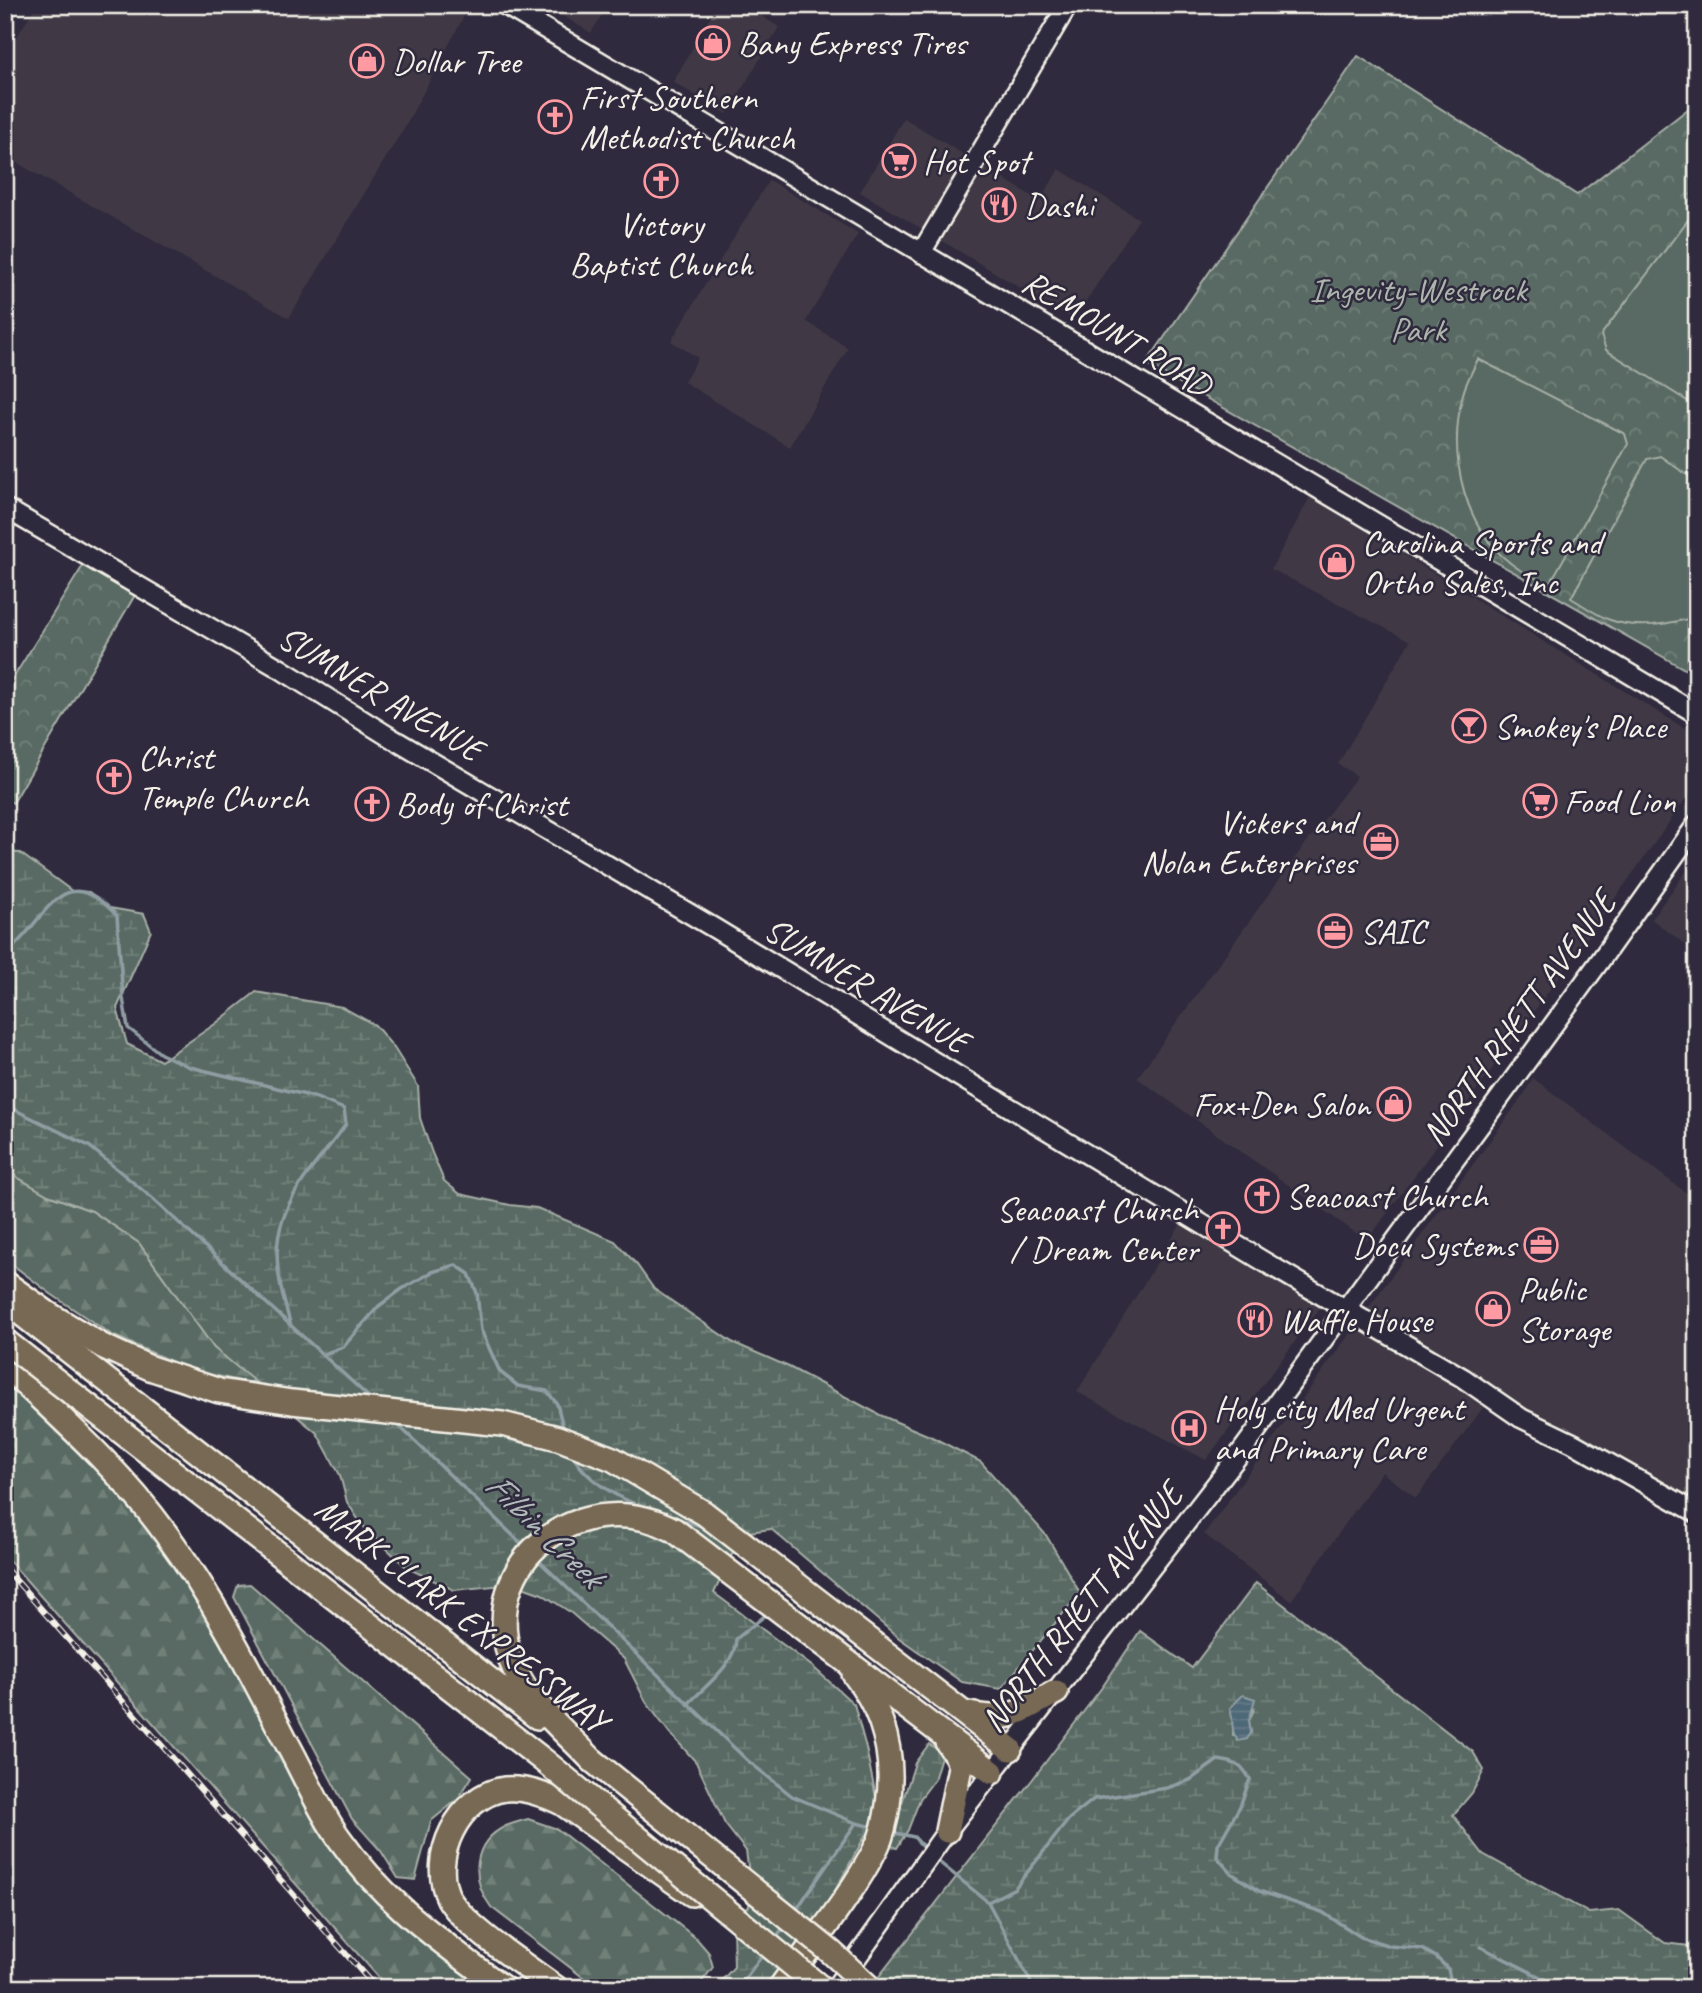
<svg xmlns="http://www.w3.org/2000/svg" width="1702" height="1993" viewBox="0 0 1702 1993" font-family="Caveat,sans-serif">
  <defs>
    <pattern id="forest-firs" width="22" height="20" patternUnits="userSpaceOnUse" patternTransform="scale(1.75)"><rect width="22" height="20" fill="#596b64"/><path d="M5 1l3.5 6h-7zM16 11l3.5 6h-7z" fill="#71817a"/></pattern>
    <pattern id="wetland-marsh" width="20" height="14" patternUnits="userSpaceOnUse" patternTransform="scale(1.75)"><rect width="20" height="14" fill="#596b64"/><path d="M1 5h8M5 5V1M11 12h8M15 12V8" fill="none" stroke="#71817a"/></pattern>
    <pattern id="park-crowns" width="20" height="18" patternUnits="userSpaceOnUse" patternTransform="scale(1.75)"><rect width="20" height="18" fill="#596b64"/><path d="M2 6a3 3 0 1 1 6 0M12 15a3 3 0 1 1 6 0" fill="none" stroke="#71817a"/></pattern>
    <pattern id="water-rules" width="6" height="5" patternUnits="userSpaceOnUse" patternTransform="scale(1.75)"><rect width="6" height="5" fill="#4e6777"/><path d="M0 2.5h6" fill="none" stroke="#687d8a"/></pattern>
  </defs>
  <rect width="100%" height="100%" fill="#2f2a3d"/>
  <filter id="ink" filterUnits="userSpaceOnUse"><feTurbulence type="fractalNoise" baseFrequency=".0143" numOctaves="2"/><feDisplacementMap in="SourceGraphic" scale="14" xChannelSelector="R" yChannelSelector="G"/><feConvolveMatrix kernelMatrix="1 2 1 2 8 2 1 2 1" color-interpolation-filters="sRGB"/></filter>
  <g filter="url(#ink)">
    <g fill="#403844">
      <path d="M36 5H470L407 123 289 318 5 156V57Z"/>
      <path d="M545 5H608L591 33Z"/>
      <path d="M717 5H744L779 27 727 114 673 82Z"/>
      <path d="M904 118 1040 201 1059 169 1139 219 1074 320 860 192Z"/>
      <path d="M769 180 858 234 806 321 848 348 790 447 684 382 698 358 671 341Z"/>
      <path d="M1310 497 1697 736V783L1577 952 1367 1241 1137 1078 1288 867 1357 776 1338 764 1410 641 1271 569Z"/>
      <path d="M1697 857V953L1651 919Z"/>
      <path d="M1533 1078 1697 1201V1514L1491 1397 1416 1498 1382 1472 1291 1601 1204 1534 1524 1094Z"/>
      <path d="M1187 1214 1326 1297 1318 1311 1206 1460 1077 1392Z"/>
    </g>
    <g fill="url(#forest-firs)" stroke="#a6aea6" stroke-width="2">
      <path d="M5 1170 48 1195 92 1211 139 1243 214 1348 257 1382H244L191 1370 112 1335 51 1294 5 1259Z"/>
      <path d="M5 1381 107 1480 172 1556 230 1662 270 1726 313 1815 347 1868 392 1916 483 1988H388L5 1556Z"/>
      <path d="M250 1584 472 1777 458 1799 431 1821 415 1880 398 1878 381 1851 352 1819 234 1597 238 1585Z"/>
      <path d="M528 1819 557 1829 697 1939 709 1953 713 1967 697 1988H597L491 1907C470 1879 472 1842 506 1826 513 1823 521 1821 528 1819Z"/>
    </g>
    <g fill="url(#wetland-marsh)" stroke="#a6aea6" stroke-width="2" fill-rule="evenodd">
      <path d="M5 852 20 853 72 891 89 892 110 908 144 914 151 931 117 1008 127 1044 161 1061 215 1024 256 992 342 1007 375 1025 394 1048 418 1086 420 1118 432 1153 444 1181 460 1194 510 1205 537 1208 615 1241 637 1265 654 1289 732 1342 789 1367 880 1415 932 1437 981 1462 1046 1535 1080 1593 1001 1689 962 1682 899 1638 771 1529 742 1533 714 1593 813 1667 854 1704 866 1748 877 1802 902 1803 915 1763 929 1744 942 1753 934 1780 920 1799 908 1830 897 1848 865 1836 831 1898 765 1988H715L734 1967 733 1927 749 1906 750 1881 746 1851 725 1824 696 1762 669 1732 646 1702 624 1659 570 1612 542 1594 514 1584 454 1590 407 1568 362 1525 347 1502 340 1475 317 1433 214 1348 139 1243 92 1211 48 1195 5 1170Z"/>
      <path d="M1256 1583 1473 1752 1484 1770 1472 1793 1453 1815 1483 1854 1589 1913 1619 1910 1665 1943 1697 1947V1988H870L1032 1780 1103 1686 1140 1631 1192 1668ZM1254 1709 1249 1721 1251 1733 1233 1735V1717Z"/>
    </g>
    <g fill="url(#park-crowns)" stroke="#a6aea6" stroke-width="2">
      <path d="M1358 56 1577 195 1697 102V676L1146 364Z"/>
      <path d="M84 564 135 595 13 803 5 798V691Z"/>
    </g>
    <g fill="#596b64" stroke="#a6aea6" stroke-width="2">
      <path d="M1697 208V407L1606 350 1601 335Z"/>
      <path d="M1478 359 1625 434 1628 444 1549 585C1539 580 1529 575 1520 570 1463 533 1447 456 1463 394 1466 382 1473 370 1478 359Z"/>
      <path d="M1660 456 1697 482V617C1667 624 1639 630 1610 620 1596 615 1583 605 1571 598L1647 459Z"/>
    </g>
    <path fill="url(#water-rules)" stroke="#909ea4" stroke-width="2" d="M1243 1695 1255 1699 1249 1721 1251 1733 1247 1739 1238 1741C1230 1732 1234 1719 1230 1708Z"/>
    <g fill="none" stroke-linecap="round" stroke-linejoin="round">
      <g stroke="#909ea4" stroke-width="3.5">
        <path d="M5 954C44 926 61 853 117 916L123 998 128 1028 161 1054 190 1067 314 1097 344 1109 346 1124C332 1145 314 1163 300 1185 267 1235 275 1270 291 1326"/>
        <path d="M5 1105 89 1146 152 1198 372 1400"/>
        <path d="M324 1354 343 1347 379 1306 402 1289 432 1272 456 1265 469 1274 477 1293 481 1330 500 1372 518 1386 547 1391 557 1404 564 1431"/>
        <path d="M395 1422 526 1548"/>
        <path d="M571 1451C581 1477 619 1499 643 1507"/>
        <path d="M654 1511 707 1528"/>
        <path d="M536 1558 747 1760 792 1796 856 1823 873 1827"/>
        <path d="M688 1704C704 1687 736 1664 736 1639L767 1614"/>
        <path d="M891 1832 914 1837 926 1850"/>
        <path d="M934 1858 988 1902 1034 1988"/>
        <path d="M988 1902 1015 1888 1069 1819 1094 1799 1167 1788 1190 1780 1218 1760C1234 1762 1242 1765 1250 1779L1240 1806 1218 1845 1217 1857 1231 1873 1259 1891 1322 1912 1361 1937 1390 1946 1422 1949 1436 1957 1448 1969 1452 1988"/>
        <path d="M794 1913 856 1823"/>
        <path d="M775 1939 785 1925"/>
        <path d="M1481 1947 1562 1988"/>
        <path d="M738 1988 764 1953"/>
      </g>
      <defs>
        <g id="secondary">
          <path d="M505 5 1697 714"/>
          <path d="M921 253 1068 5"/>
          <path d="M5 508 279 668 388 736 714 928 1263 1261 1463 1378 1521 1418 1573 1443 1697 1513"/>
          <path d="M835 1988 947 1831 1241 1452 1597 965 1697 824"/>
        </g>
        <g id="highway">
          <path d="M5 1283 47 1313 102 1346 150 1368 219 1391 292 1402 502 1424 558 1438 613 1459 704 1513 1010 1749"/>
          <path d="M13 1307 537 1717"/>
          <path d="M5 1365C61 1418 121 1471 166 1534 214 1599 251 1673 288 1745 305 1776 319 1810 339 1838 385 1904 441 1941 503 1988"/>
          <path d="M969 1714C1011 1723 1020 1711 1056 1692"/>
          <path d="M592 1760C562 1728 519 1695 508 1651 483 1551 588 1485 674 1530L992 1772"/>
          <path d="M947 1831 960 1767 957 1757 947 1742"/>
          <path d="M556 1988C528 1967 465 1927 449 1899 428 1858 459 1795 505 1789 525 1787 545 1795 562 1803L692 1894"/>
          <path d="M780 1988C811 1945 853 1894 877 1846 883 1834 886 1818 888 1805 895 1757 885 1713 854 1674"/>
        </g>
      </defs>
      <use href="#secondary" stroke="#f4f1e8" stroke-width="23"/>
      <use href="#highway" stroke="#f4f1e8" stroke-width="28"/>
      <use href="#secondary" stroke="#2f2a3d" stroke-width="18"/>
      <use href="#highway" stroke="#786954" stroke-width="23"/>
      <defs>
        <path id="rail" d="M5 1568 376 1988"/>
      </defs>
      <use href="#rail" stroke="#f4f1e8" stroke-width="6"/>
      <use href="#rail" stroke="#2f2a3d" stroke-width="3.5" stroke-dasharray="10" stroke-linecap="butt"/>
      <defs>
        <g id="highway-bridge">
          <path d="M5 1341 543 1760 821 1988"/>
          <path d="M592 1760 831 1952 870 1988"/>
        </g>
      </defs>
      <use href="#highway-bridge" stroke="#f4f1e8" stroke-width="28" stroke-linecap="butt"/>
      <use href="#highway-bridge" stroke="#786954" stroke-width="23"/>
    </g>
  </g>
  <defs>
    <symbol id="shop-ring" viewBox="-11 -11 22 22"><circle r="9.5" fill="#2f2a3d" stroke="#ff9aa2" stroke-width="1.5"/><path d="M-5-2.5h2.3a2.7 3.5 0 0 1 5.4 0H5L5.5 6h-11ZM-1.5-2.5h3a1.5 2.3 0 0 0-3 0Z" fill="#ff9aa2"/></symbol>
    <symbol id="church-ring" viewBox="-11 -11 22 22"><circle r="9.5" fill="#2f2a3d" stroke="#ff9aa2" stroke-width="1.5"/><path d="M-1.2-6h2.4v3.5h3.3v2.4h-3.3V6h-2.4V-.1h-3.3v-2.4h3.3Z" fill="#ff9aa2"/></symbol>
    <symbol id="supermarket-ring" viewBox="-11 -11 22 22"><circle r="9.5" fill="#2f2a3d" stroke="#ff9aa2" stroke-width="1.5"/><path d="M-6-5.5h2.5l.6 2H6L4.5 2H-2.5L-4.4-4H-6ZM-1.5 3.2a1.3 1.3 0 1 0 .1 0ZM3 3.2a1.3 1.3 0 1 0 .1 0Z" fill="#ff9aa2"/></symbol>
    <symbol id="restaurant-ring" viewBox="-11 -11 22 22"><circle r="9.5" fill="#2f2a3d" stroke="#ff9aa2" stroke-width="1.5"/><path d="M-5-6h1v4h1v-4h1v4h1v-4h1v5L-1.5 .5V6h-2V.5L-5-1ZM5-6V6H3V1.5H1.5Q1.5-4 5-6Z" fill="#ff9aa2"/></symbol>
    <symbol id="bar-ring" viewBox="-11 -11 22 22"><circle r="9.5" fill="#2f2a3d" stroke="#ff9aa2" stroke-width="1.5"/><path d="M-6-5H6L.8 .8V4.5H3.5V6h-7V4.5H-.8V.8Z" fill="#ff9aa2"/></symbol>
    <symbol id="office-ring" viewBox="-11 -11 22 22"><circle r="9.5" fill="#2f2a3d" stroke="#ff9aa2" stroke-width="1.5"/><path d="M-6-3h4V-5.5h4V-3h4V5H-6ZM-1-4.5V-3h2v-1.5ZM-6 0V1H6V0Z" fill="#ff9aa2"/></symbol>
    <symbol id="hospital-ring" viewBox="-11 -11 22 22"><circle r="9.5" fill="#2f2a3d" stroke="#ff9aa2" stroke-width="1.5"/><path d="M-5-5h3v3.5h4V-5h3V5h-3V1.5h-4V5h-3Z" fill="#ff9aa2"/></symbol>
  </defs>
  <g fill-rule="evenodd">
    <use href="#shop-ring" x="694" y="24" width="38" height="38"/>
    <use href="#shop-ring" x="348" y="42" width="38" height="38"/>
    <use href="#church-ring" x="536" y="98" width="38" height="38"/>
    <use href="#supermarket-ring" x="880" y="142" width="38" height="38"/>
    <use href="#church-ring" x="642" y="162" width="38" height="38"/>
    <use href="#restaurant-ring" x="980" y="186" width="38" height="38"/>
    <use href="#shop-ring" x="1318" y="543" width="38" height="38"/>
    <use href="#bar-ring" x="1450" y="707" width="38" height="38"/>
    <use href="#church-ring" x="95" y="758" width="38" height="38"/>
    <use href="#supermarket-ring" x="1521" y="782" width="38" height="38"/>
    <use href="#church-ring" x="353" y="785" width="38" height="38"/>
    <use href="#office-ring" x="1362" y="823" width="38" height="38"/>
    <use href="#office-ring" x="1316" y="912" width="38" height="38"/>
    <use href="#shop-ring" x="1375" y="1085" width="38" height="38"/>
    <use href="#church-ring" x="1243" y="1177" width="38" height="38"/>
    <use href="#church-ring" x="1204" y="1210" width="38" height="38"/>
    <use href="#office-ring" x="1522" y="1226" width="38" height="38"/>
    <use href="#shop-ring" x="1474" y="1290" width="38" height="38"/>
    <use href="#restaurant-ring" x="1236" y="1301" width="38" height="38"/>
    <use href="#hospital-ring" x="1170" y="1409" width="38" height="38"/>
  </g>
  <g text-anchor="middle" stroke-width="5" stroke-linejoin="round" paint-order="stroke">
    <g font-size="35" fill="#f4f1e8" stroke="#2f2a3d" text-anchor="start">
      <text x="738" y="55">Bany Express Tires</text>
      <text x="392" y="73">Dollar Tree</text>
      <text x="580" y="109">First Southern<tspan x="580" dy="40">Methodist Church</tspan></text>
      <text x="923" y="173">Hot Spot</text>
      <text x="1024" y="217">Dashi</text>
      <text x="661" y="236" text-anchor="middle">Victory<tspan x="661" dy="40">Baptist Church</tspan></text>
      <text x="1362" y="554">Carolina Sports and<tspan x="1362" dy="40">Ortho Sales, Inc</tspan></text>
      <text x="1494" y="738">Smokey's Place</text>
      <text x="138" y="769">Christ<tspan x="138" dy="40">Temple Church</tspan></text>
      <text x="1564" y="813">Food Lion</text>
      <text x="396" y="816">Body of Christ</text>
      <text x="1356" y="834" text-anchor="end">Vickers and<tspan x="1356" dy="40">Nolan Enterprises</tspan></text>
      <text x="1360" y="943">SAIC</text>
      <text x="1370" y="1116" text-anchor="end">Fox+Den Salon</text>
      <text x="1286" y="1208">Seacoast Church</text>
      <text x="1198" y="1221" text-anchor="end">Seacoast Church<tspan x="1198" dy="40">/ Dream Center</tspan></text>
      <text x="1516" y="1257" text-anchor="end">Docu Systems</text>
      <text x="1518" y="1301">Public<tspan x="1518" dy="40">Storage</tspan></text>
      <text x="1280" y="1332">Waffle House</text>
      <text x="1214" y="1420">Holy city Med Urgent<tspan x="1214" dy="40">and Primary Care</tspan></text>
    </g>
    <g font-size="35" fill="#aeb5ad" stroke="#2f2a3d">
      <text x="1418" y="301">Ingevity-Westrock<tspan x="1418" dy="40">Park</tspan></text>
    </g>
    <g font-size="35" fill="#f4f1e8" stroke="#2f2a3d">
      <text transform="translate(1117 333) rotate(31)" y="12">REMOUNT ROAD</text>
      <text transform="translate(381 693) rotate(31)" y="12">SUMNER AVENUE</text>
      <text transform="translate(867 985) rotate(31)" y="12">SUMNER AVENUE</text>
      <text transform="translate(1518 1018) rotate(-54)" y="12">NORTH RHETT AVENUE</text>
      <text transform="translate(1081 1607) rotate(-52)" y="12">NORTH RHETT AVENUE</text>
      <text transform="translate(462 1614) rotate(38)" y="12">MARK CLARK EXPRESSWAY</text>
    </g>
    <g font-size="37" font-style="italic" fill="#b2babb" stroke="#2f2a3d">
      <text transform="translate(545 1529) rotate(44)" y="13">Filbin Creek</text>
    </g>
  </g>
  <rect width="1702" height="1993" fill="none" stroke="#2f2a3d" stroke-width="28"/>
  <rect x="14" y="14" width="1674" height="1965" fill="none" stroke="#f4f1e8" stroke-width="2.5" filter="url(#ink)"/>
</svg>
